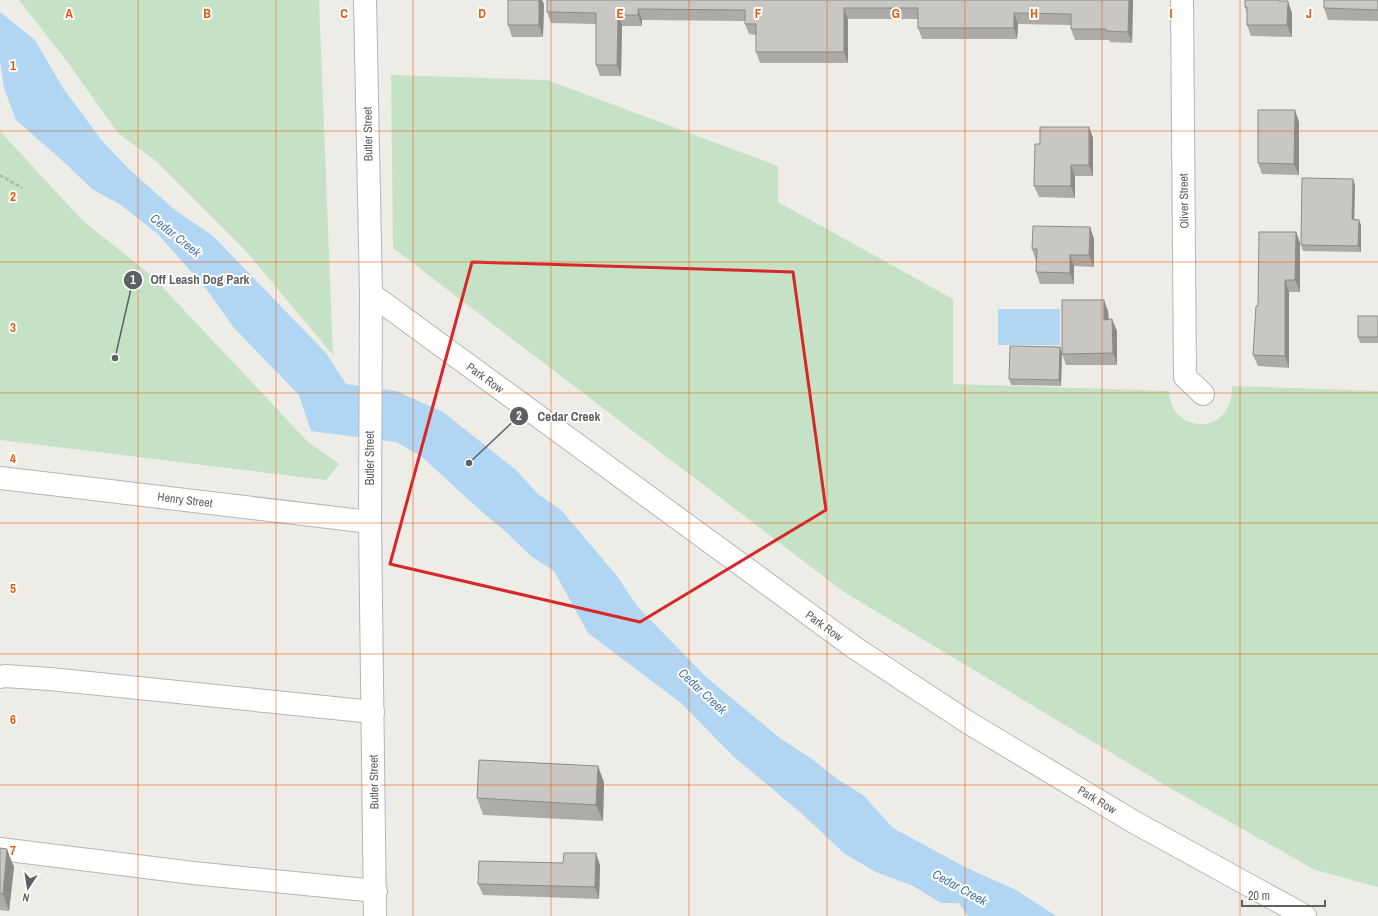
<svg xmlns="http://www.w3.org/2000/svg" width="1378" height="916" viewBox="0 0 1378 916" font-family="'Archivo Narrow',sans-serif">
  <rect width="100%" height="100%" fill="#eeece6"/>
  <g fill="#c6e2c6">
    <path d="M19 0H319L333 355 245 250 156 161 118 133 69 64Z"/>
    <path d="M391 75 547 80 778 166V202L953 299V384L1169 391C1170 434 1233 438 1232 386L1378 391V887L1315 870 1170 788 844 592 393 248Z"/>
    <path d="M0 131 82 220 152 276 307 441 339 464 326 480 0 440Z"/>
  </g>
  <g fill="#b0d6f4">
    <path d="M0 12 35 40 63 88 102 141 130 170 175 210 212 235 326 353 346 384 396 391 443 412 516 470 538 494 561 510 617 576 637 606 705 676 781 739 812 759 840 781 863 795 893 828 965 867 1016 890 1056 916H968L959 903H941L913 886 876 872 845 854 801 813 733 756 681 703 588 633 554 571 532 557 506 532 481 511 421 456 396 442 311 431 299 395 234 328 207 290 159 235 121 205 92 189 66 164 16 120 4 88 0 60Z"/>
    <rect x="998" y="309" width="62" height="36"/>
  </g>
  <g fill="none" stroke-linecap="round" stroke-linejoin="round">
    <defs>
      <g id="minor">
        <path d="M365 0 371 294 370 522 375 916"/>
        <path d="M1182 0 1185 377 1203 394"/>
        <path d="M371 294 855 648 969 723 1134 822 1305 916"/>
        <path d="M0 478 370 522"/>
        <path d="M0 677 5 676 50 679 373 712"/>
        <path d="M0 849 193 873 376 891"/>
      </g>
    </defs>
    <use href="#minor" stroke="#b3b5b9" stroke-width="24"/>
    <path stroke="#a0c2aa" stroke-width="2.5" stroke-dasharray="4 2" stroke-linecap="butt" d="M0 175 22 188"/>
    <use href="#minor" stroke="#fff" stroke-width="22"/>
  </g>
  <g fill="#adaba7">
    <path d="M547 0H1133L1132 43 1110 42 1109 40H1075L1071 29V25L1018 24 1017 39H922L918 28V19H848V63H760L756 52V35L749 34 745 24V21L642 20V26H622L621 76H600L596 65V24L551 23 547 12Z"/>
    <path d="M1378 0V21L1328 20 1324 8Z"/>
    <path d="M1283 1 1292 13V37L1251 36 1247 25V13L1245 7Z"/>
    <path d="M544 4 543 37H512L508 25Z"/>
    <path d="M1299 122V175L1262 174 1258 163Z"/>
    <path d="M1089 127 1093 138V176H1075V198L1039 197 1034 186 1040 144Z"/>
    <path d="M1355 185 1354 219 1361 225V252L1303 251 1301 245Z"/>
    <path d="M1090 227 1094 239V267L1074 266V284H1040L1036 272V261L1032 249Z"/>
    <path d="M1296 232 1300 243V292H1289V368L1258 366 1253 355 1258 306Z"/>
    <path d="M1108 311 1109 319 1117 331V365H1066L1062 354Z"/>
    <path d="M1378 316V343H1360L1358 337Z"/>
    <path d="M1060 347 1062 353 1061 386 1011 385 1009 379Z"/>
    <path d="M604 782 603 821 483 815 477 798Z"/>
    <path d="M0 848 14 867 9 911 0 910Z"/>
    <path d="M600 865 599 899 483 895 478 884Z"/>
  </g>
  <g fill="#8d8b88">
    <path d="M539 0H542L544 4 543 37 539 25Z"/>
    <path d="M1129 0H1133L1132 43 1128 32Z"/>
    <path d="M1288 1 1292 13V37L1287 25Z"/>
    <path d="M844 8 848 19V63L844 52Z"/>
    <path d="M638 9 642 20V26L638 15Z"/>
    <path d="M1014 13 1018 24 1017 39 1014 28Z"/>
    <path d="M618 15 622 26 621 76 617 65Z"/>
    <path d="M1295 110 1299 122V175L1294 164Z"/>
    <path d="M1089 127 1093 138V176L1089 165Z"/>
    <path d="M1071 165 1075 176V198L1071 186Z"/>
    <path d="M1353 179 1355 185 1354 225 1352 219Z"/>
    <path d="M1359 220 1361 225V252L1358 246Z"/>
    <path d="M1090 227 1094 239V267L1089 255Z"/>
    <path d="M1296 232 1300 243V292L1295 280Z"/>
    <path d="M1070 255 1074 266V284L1070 273Z"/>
    <path d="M1285 280 1289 292V368L1285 356Z"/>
    <path d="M1104 300 1108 311 1109 331 1104 320Z"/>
    <path d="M1112 319 1117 331V365L1113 353Z"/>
    <path d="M1060 347 1062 353 1061 386 1059 380Z"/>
    <path d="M598 766 604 782 603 821 596 805Z"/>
    <path d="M7 849 14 867 9 911 3 894Z"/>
    <path d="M596 853 600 865 599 899 595 887Z"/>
  </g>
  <g fill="#c9c7c2" stroke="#8d8b88">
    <rect x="508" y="0" width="31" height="25"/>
    <path d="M547 0H1129L1128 32 1106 31V29H1071V14L1014 13V28H918V8H844V52H756V24H745V10L638 9V15H618L617 65H596V13L547 12Z"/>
    <path d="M1245 0H1279V1H1288L1287 25H1247V7H1245Z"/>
    <path d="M1324 0H1378V10L1324 8Z"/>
    <path d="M1258 110H1295L1294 164 1258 163Z"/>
    <path d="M1040 127H1089V165H1071V186H1034L1035 144H1040Z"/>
    <path d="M1302 178 1353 179 1352 219 1359 220 1358 246 1301 245Z"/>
    <path d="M1033 226 1090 227 1089 255H1070V273L1036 272 1037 249H1032Z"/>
    <path d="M1259 232H1296L1295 280H1285V356L1253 355 1256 306H1258Z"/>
    <path d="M1062 300H1104V320L1112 319 1113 353 1062 354Z"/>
    <rect x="1358" y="316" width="20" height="21"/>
    <path d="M1010 346 1060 347 1059 380 1009 379Z"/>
    <path d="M479 760 598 766 596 805 477 798Z"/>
    <path d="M0 848 7 849 3 894 0 893Z"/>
    <path d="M564 853H596L595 887 478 884 479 861 563 863Z"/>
  </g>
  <path fill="none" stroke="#d62828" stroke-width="3" stroke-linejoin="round" d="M472 262 793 272 826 510 640 622 390 564Z"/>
  <path fill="none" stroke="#e8590c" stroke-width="1" stroke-opacity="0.55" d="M138 0V916M276 0V916M413 0V916M551 0V916M689 0V916M827 0V916M965 0V916M1102 0V916M1240 0V916M0 131H1378M0 262H1378M0 393H1378M0 523H1378M0 654H1378M0 785H1378"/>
  <g text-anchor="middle" stroke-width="4" stroke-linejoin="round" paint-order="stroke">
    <g font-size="12" fill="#5e6064" stroke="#fff">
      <text transform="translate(368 134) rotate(-91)" y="4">Butler Street</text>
      <text transform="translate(1184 201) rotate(-91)" y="4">Oliver Street</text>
      <text transform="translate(485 378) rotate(36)" y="4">Park Row</text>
      <text transform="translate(370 458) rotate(-90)" y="4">Butler Street</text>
      <text transform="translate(185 500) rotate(7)" y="4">Henry Street</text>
      <text transform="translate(824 626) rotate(36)" y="4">Park Row</text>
      <text transform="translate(374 782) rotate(-91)" y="4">Butler Street</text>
      <text transform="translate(1097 800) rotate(31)" y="4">Park Row</text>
    </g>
    <g font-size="13" font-style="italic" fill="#4e78a5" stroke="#fff">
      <text transform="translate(176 235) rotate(39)" y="5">Cedar Creek</text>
      <text transform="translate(703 691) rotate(43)" y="5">Cedar Creek</text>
      <text transform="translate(960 887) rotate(29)" y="5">Cedar Creek</text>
    </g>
  </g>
  <g font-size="13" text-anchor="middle" font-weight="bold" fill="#e8590c" stroke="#fff" stroke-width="4" stroke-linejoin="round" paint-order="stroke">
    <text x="69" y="18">A</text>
    <text x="207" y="18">B</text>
    <text x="344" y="18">C</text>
    <text x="482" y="18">D</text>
    <text x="620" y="18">E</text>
    <text x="758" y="18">F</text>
    <text x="896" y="18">G</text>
    <text x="1034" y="18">H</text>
    <text x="1171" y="18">I</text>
    <text x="1309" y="18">J</text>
    <text x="13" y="70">1</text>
    <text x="13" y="201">2</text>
    <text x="13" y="332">3</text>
    <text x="13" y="463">4</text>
    <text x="13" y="593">5</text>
    <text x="13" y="724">6</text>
    <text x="13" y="855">7</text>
  </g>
  <path fill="none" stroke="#5e6064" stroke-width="1.5" d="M115 358L133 280M469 463L519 416"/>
  <g fill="#5e6064" stroke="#fff" stroke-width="1.5">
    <circle cx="115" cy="358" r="4"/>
    <circle cx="469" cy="463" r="4"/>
    <circle cx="133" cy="280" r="10"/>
    <circle cx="519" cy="416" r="10"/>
  </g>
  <g font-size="12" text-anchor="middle" font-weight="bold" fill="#fff">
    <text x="133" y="284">1</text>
    <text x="519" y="420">2</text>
  </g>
  <g font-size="13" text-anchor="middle" font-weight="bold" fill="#5e6064" stroke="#fff" stroke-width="4" stroke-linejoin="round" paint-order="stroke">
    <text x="200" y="284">Off Leash Dog Park</text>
    <text x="569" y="421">Cedar Creek</text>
  </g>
  <g transform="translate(28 888) rotate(192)" stroke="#ffffff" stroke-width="3" paint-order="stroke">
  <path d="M0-3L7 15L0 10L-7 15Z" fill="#5e6064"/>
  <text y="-6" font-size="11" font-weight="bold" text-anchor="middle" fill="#5e6064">N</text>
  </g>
  <path d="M1242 900v6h83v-6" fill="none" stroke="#5e6064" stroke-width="2"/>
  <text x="1248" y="900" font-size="12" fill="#5e6064" stroke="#ffffff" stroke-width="3" paint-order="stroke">20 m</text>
</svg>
